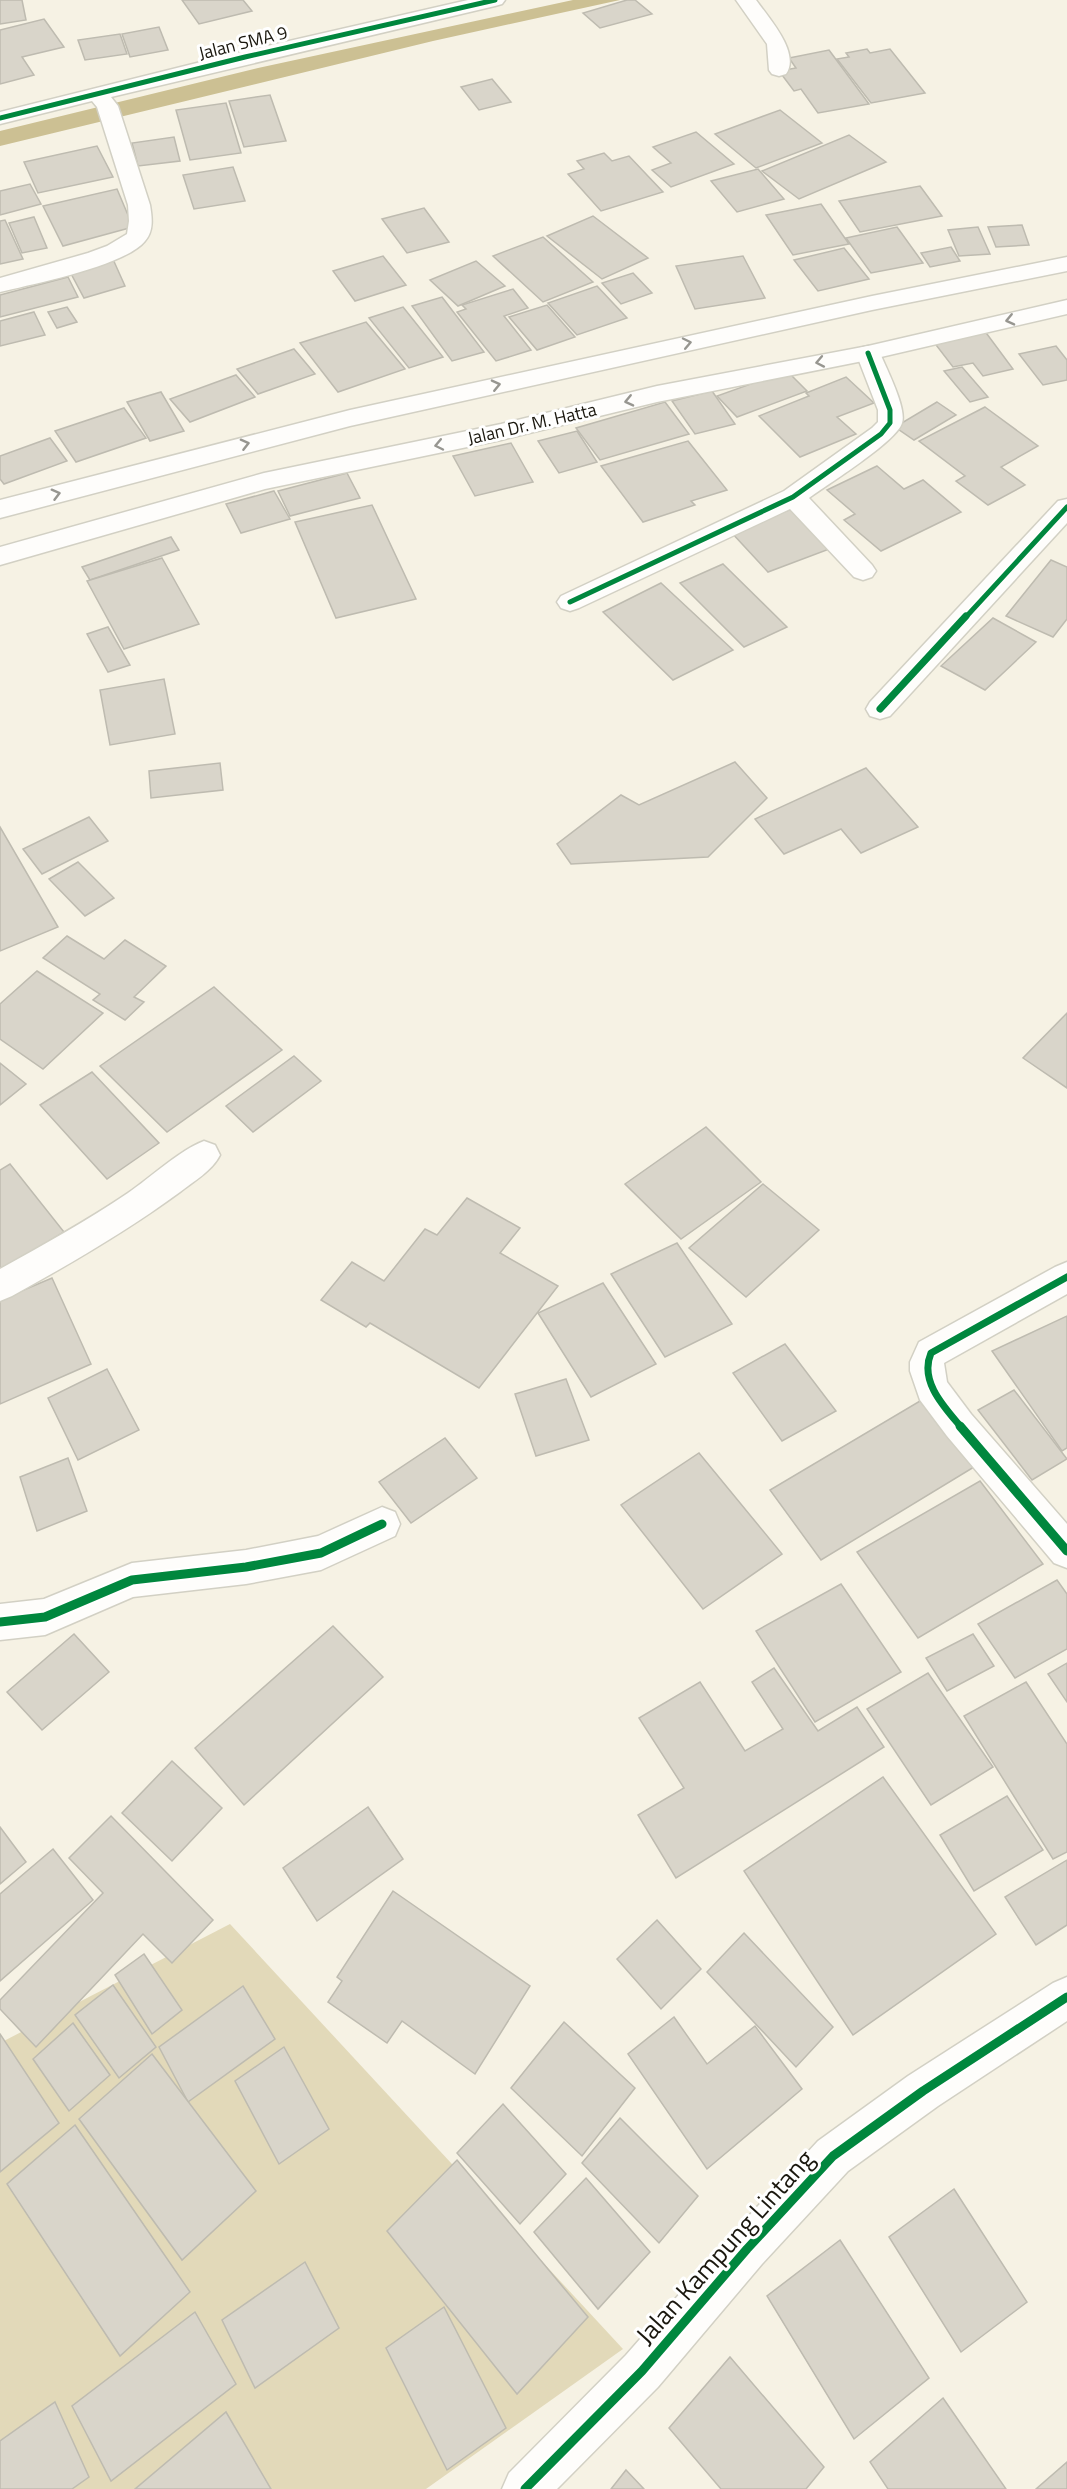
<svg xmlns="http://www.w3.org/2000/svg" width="1067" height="2489" viewBox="0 0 1067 2489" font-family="'Titillium Web',sans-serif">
  <rect width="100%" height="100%" fill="#f6f2e4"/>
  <path fill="#e2d9b9" d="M230 1924 623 2349 426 2489H0V2043Z"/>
  <path fill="#ccc093" d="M573 0H620L433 41 0 146V131L258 68Z"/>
  <g fill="#d9d5ca" stroke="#bebbb0" stroke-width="1.5">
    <path d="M0 0H22L26 20 0 24Z"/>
    <path d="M182 0H243L252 11 199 24Z"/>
    <path d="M627 0H635L652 14 600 28 583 13Z"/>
    <path d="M44 19 64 47 22 57 34 75 0 84V30Z"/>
    <path d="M159 27 168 50 130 57 122 34Z"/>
    <path d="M120 34 127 54 85 60 78 40Z"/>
    <path d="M867 49 870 53 890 49 925 93 871 103 837 59 849 57 846 53Z"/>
    <path d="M829 50 869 104 818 113 801 89 794 91 779 71 796 68 789 58Z"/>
    <path d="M492 79 511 102 479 110 461 87Z"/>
    <path d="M270 95 286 141 244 147 229 101Z"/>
    <path d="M226 103 241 153 190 160 176 110Z"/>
    <path d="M780 110 822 143 756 168 715 134Z"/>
    <path d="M696 132 734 164 671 187 652 170 671 163 653 147Z"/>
    <path d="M849 135 886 162 799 199 762 171Z"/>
    <path d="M174 137 180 161 138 166 132 143Z"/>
    <path d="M97 146 113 177 38 193 24 162Z"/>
    <path d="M604 153 612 161 629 156 663 192 601 211 568 174 584 169 577 161Z"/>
    <path d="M233 167 245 201 194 209 183 175Z"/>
    <path d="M758 169 784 199 737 212 711 181Z"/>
    <path d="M30 184 41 204 0 215V191Z"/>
    <path d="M920 186 942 216 860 232 839 201Z"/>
    <path d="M117 189 133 227 63 246 43 206Z"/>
    <path d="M821 204 849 244 793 255 766 215Z"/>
    <path d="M424 208 449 242 407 253 382 219Z"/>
    <path d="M593 216 648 258 602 279 547 236Z"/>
    <path d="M34 217 47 248 22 253 9 223Z"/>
    <path d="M5 220 23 259 0 264V221Z"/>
    <path d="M1022 225 1029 245 996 247 988 227Z"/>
    <path d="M897 227 923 263 871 273 846 238Z"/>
    <path d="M978 227 990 254 959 256 948 230Z"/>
    <path d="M543 237 593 282 543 302 493 256Z"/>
    <path d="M951 247 960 261 930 267 921 253Z"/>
    <path d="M844 248 869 279 818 291 794 260Z"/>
    <path d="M383 256 406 285 355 301 333 271Z"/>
    <path d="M743 256 765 298 695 309 676 266Z"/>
    <path d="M112 257 125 286 84 298 68 268Z"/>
    <path d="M476 261 505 286 458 306 430 280Z"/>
    <path d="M633 273 652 293 621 304 602 283Z"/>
    <path d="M68 277 78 297 0 317V295Z"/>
    <path d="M597 286 627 318 577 335 548 303Z"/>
    <path d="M513 289 528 308 504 316 531 350 496 361 457 312 466 309 462 305Z"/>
    <path d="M442 297 484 352 452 361 412 306Z"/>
    <path d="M547 305 575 337 537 350 509 317Z"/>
    <path d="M67 307 77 322 57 328 48 312Z"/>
    <path d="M403 307 443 357 409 368 369 318Z"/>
    <path d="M34 312 45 335 0 346V321Z"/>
    <path d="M366 322 405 369 338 392 300 343Z"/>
    <path d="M984 330 1013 369 983 376 973 363 953 367 933 341Z"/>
    <path d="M1056 346 1067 360V380L1043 385 1019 354Z"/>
    <path d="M294 349 315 374 258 394 237 369Z"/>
    <path d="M962 367 988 397 970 402 944 371Z"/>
    <path d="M787 371 807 391 737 417 717 396Z"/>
    <path d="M236 375 255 397 190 422 170 399Z"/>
    <path d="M846 377 874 403 837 417 856 434 800 457 759 416 809 396 806 393Z"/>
    <path d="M712 391 735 424 695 434 672 401Z"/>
    <path d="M161 392 184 431 150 441 127 402Z"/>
    <path d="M665 402 689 434 600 460 576 428Z"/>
    <path d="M937 402 956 415 914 440 895 427Z"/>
    <path d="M985 407 1038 446 1001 467 1025 485 988 505 956 481 965 476 919 441Z"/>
    <path d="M124 408 146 438 76 462 55 431Z"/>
    <path d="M577 431 597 462 559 473 538 441Z"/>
    <path d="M50 438 67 461 4 484 0 479V456Z"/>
    <path d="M688 441 727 490 691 501 695 505 643 522 601 466Z"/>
    <path d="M511 443 533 482 475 496 453 456Z"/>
    <path d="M877 466 904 489 923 480 961 512 881 551 844 520 855 514 827 490Z"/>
    <path d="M347 473 360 498 290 516 278 491Z"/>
    <path d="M274 491 290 519 241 533 226 504Z"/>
    <path d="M372 505 416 599 336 618 295 522Z"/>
    <path d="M794 508 832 548 768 572 731 532Z"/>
    <path d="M171 537 179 550 90 580 82 567Z"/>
    <path d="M162 558 199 624 124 649 87 581Z"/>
    <path d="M1051 560 1067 567V619L1053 637 1006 616Z"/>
    <path d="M723 564 787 627 744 647 680 583Z"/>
    <path d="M661 583 733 650 673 680 603 612Z"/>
    <path d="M993 618 1036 642 985 690 941 666Z"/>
    <path d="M108 627 130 665 108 672 87 634Z"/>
    <path d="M164 679 175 734 110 745 100 690Z"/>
    <path d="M735 762 767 798 708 857 571 864 557 844 621 795 639 805Z"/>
    <path d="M220 763 223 790 151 798 149 771Z"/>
    <path d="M866 768 918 827 861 853 841 829 784 854 755 819Z"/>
    <path d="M89 817 108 841 42 874 23 849Z"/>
    <path d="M0 827 58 927 0 951Z"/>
    <path d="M78 862 114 898 85 916 49 879Z"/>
    <path d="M67 936 104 959 125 940 166 966 134 997 144 1002 125 1020 93 1000 100 994 43 958Z"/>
    <path d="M37 971 103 1013 43 1069 0 1039V1004Z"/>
    <path d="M214 987 282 1050 167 1132 100 1066Z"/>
    <path d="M1067 1013V1088L1023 1058Z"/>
    <path d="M294 1056 321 1081 253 1132 226 1106Z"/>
    <path d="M0 1063 26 1084 0 1105Z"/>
    <path d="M92 1072 159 1143 107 1179 40 1105Z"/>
    <path d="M706 1127 761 1182 681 1239 625 1184Z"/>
    <path d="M10 1164 64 1232 0 1272V1170Z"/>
    <path d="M763 1184 819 1230 746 1297 689 1248Z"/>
    <path d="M467 1198 520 1228 500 1253 558 1286 479 1388 370 1323 366 1327 321 1300 352 1262 384 1281 425 1229 437 1235Z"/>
    <path d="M677 1243 732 1324 665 1357 611 1274Z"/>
    <path d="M52 1278 91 1364 0 1404V1300Z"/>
    <path d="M603 1283 656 1364 591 1397 538 1313Z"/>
    <path d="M1067 1316V1448L1062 1451 992 1351Z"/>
    <path d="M785 1344 836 1411 782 1441 733 1373Z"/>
    <path d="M107 1369 139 1430 78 1460 48 1398Z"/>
    <path d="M566 1379 589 1440 536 1456 515 1394Z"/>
    <path d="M1014 1390 1067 1459 1032 1480 978 1410Z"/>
    <path d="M920 1401 974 1467 821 1560 770 1490Z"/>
    <path d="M445 1438 477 1478 411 1523 379 1482Z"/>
    <path d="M699 1453 782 1554 703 1609 621 1505Z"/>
    <path d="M68 1458 87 1511 37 1531 20 1477Z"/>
    <path d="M980 1481 1043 1564 918 1638 857 1552Z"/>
    <path d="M1057 1580 1067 1594V1649L1015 1678 978 1624Z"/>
    <path d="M841 1584 901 1672 815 1722 756 1631Z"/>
    <path d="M333 1626 383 1677 244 1805 195 1748Z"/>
    <path d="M74 1634 109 1672 42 1730 7 1692Z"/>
    <path d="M973 1634 994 1666 947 1691 926 1658Z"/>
    <path d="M1067 1663V1702L1048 1674Z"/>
    <path d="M774 1668 818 1731 857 1707 884 1747 676 1878 638 1815 684 1788 639 1718 700 1682 745 1751 783 1729 752 1682Z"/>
    <path d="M928 1673 993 1767 931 1805 867 1709Z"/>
    <path d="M1026 1682 1067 1744V1852L1053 1859 964 1716Z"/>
    <path d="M172 1761 222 1808 172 1861 122 1813Z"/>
    <path d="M883 1777 996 1934 853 2035 744 1871Z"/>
    <path d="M1007 1796 1043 1850 974 1891 940 1835Z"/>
    <path d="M368 1807 403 1859 317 1921 283 1868Z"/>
    <path d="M111 1816 213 1920 172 1963 143 1934 36 2047 0 2009V2000L103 1893 69 1858Z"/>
    <path d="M0 1827 26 1862 0 1884Z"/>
    <path d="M53 1849 93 1900 0 1981V1894Z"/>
    <path d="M1067 1860V1925L1036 1945 1005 1897Z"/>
    <path d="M393 1891 530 1986 475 2074 402 2021 387 2043 328 2002 342 1981 337 1977Z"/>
    <path d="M657 1920 701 1969 661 2009 617 1959Z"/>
    <path d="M744 1933 833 2027 796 2067 707 1972Z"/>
    <path d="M144 1954 182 2010 152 2034 115 1975Z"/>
    <path d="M113 1985 156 2047 119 2078 75 2015Z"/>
    <path d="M243 1986 275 2039 188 2102 159 2047Z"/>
    <path d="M674 2017 707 2064 755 2026 802 2089 707 2169 628 2054Z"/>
    <path d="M564 2022 635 2088 582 2156 511 2088Z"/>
    <path d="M73 2023 110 2075 69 2111 33 2059Z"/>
    <path d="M0 2034 59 2123 0 2172Z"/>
    <path d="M284 2047 329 2129 279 2164 235 2081Z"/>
    <path d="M152 2054 256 2191 182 2260 79 2119Z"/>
    <path d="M503 2104 566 2174 520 2224 457 2153Z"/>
    <path d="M620 2118 698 2196 659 2243 582 2163Z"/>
    <path d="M75 2125 190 2292 120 2356 7 2184Z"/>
    <path d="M457 2160 588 2317 517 2394 387 2231Z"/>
    <path d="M586 2178 650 2252 598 2309 534 2232Z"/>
    <path d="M954 2189 1027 2302 961 2352 889 2237Z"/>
    <path d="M840 2240 929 2378 854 2439 767 2296Z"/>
    <path d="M305 2262 339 2328 255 2388 222 2320Z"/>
    <path d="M444 2307 506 2428 447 2470 386 2348Z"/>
    <path d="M195 2312 236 2384 111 2481 72 2406Z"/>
    <path d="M730 2357 824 2467 806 2489H721L669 2428Z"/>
    <path d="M943 2398 1006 2489H888L870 2462Z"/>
    <path d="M55 2402 89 2477 72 2489H0V2441Z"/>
    <path d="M226 2412 271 2489H135Z"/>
    <path d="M1067 2462V2489H1036Z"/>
    <path d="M626 2470 644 2489H611Z"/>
  </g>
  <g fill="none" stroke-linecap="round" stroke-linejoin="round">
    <defs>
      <g id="minor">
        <path d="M468 0H505L502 4 495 6 111 97 118 106 150 205C152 217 154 231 145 241 125 266 33 284 0 292V278L88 253 107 246 127 234 129 221 128 205 97 107 92 101 0 124V112L245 51Z"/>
        <path d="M736 0H756C768 17 801 53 786 74L779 76 772 74 769 70 767 44Z"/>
        <path d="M868 346 876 348 880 353C886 368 907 408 902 423 897 441 827 485 809 498L872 565 876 571 872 577 863 580 854 577 790 509 579 608 570 611 561 608 557 602 561 596 784 491 872 428 878 422V410L856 353 860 348Z"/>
        <path d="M1067 499V523L890 716 880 719 870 716 866 709 870 702 1058 501Z"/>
        <path d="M204 1141 215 1145 220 1155C212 1171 194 1181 180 1192 127 1231 70 1264 12 1296L0 1301V1269C43 1245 87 1221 128 1193 150 1178 180 1150 204 1141Z"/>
        <path d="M1067 1262V1294L944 1363 947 1382 971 1414 1067 1524V1568L1054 1563 947 1436 920 1400 910 1371V1362L919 1342 1055 1267Z"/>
        <path d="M382 1507 395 1512 400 1524 395 1536 321 1570 246 1584 133 1597 45 1635 0 1640V1604L44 1599 132 1563 246 1550 318 1536Z"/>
        <path d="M1067 1977V2021L938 2106 848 2171 762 2264 658 2387 557 2489H502L509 2473 626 2355 732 2234 818 2141 908 2076 1053 1983Z"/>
      </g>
      <g id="major">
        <path d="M1067 257V271L872 310 350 426 0 518V500L350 410 872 296Z"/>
        <path d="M1067 300V314L868 360 657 402 501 440 265 489 0 565V547L264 473 501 424 657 386 868 346Z"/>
      </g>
    </defs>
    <use href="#minor" stroke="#d2d0c4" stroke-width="3"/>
    <use href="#major" stroke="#d2d0c4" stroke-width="3"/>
    <use href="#minor" fill="#fefdfb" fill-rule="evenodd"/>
    <use href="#major" fill="#fefdfb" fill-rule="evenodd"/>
    <defs>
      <g id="cycleway-far2">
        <path d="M0 118 245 57 495 0"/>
        <path d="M570 602 793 497 881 434 890 423V410L868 353"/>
        <path d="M965 618 1067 507"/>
      </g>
      <g id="cycleway-far1">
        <path d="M880 709 966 616"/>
        <path d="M961 1427C944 1407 919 1381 931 1353L1067 1277"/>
      </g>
      <g id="cycleway">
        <path d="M960 1426 1067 1551"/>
        <path d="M0 1622 45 1617 132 1580 246 1567 321 1553 382 1524"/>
        <path d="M525 2489 642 2371 747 2249 833 2156 923 2091 1067 1997"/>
      </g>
    </defs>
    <use href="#cycleway-far2" stroke="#fff" stroke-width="8"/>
    <use href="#cycleway-far1" stroke="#fff" stroke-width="10"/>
    <use href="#cycleway" stroke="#fff" stroke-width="13"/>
    <use href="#cycleway-far2" stroke="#00873e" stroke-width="5"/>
    <use href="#cycleway-far1" stroke="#00873e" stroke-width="7"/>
    <use href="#cycleway" stroke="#00873e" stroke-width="9"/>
  </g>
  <defs><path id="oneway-chevron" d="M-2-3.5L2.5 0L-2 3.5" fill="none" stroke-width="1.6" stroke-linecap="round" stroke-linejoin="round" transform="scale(1.5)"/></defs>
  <g stroke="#979690">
    <use href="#oneway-chevron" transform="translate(1010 320) rotate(167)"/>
    <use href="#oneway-chevron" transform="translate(687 343) rotate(-12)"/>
    <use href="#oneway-chevron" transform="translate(820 362) rotate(169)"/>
    <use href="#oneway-chevron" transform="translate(496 385) rotate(-13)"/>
    <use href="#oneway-chevron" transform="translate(629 401) rotate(167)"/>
    <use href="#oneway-chevron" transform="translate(245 444) rotate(-14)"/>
    <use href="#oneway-chevron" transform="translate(439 445) rotate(168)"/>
    <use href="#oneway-chevron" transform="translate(56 494) rotate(-15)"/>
  </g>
  <g text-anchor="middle" stroke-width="6" stroke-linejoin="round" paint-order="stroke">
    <g font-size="18" fill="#1a170e" stroke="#fff">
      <text transform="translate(243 43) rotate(-14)" y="6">Jalan SMA 9</text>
      <text transform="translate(532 424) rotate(-13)" y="6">Jalan Dr. M. Hatta</text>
    </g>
    <g font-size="26" fill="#1a170e" stroke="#fff">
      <text transform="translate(725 2247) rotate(-48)" y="9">Jalan Kampung Lintang</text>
    </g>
  </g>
</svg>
